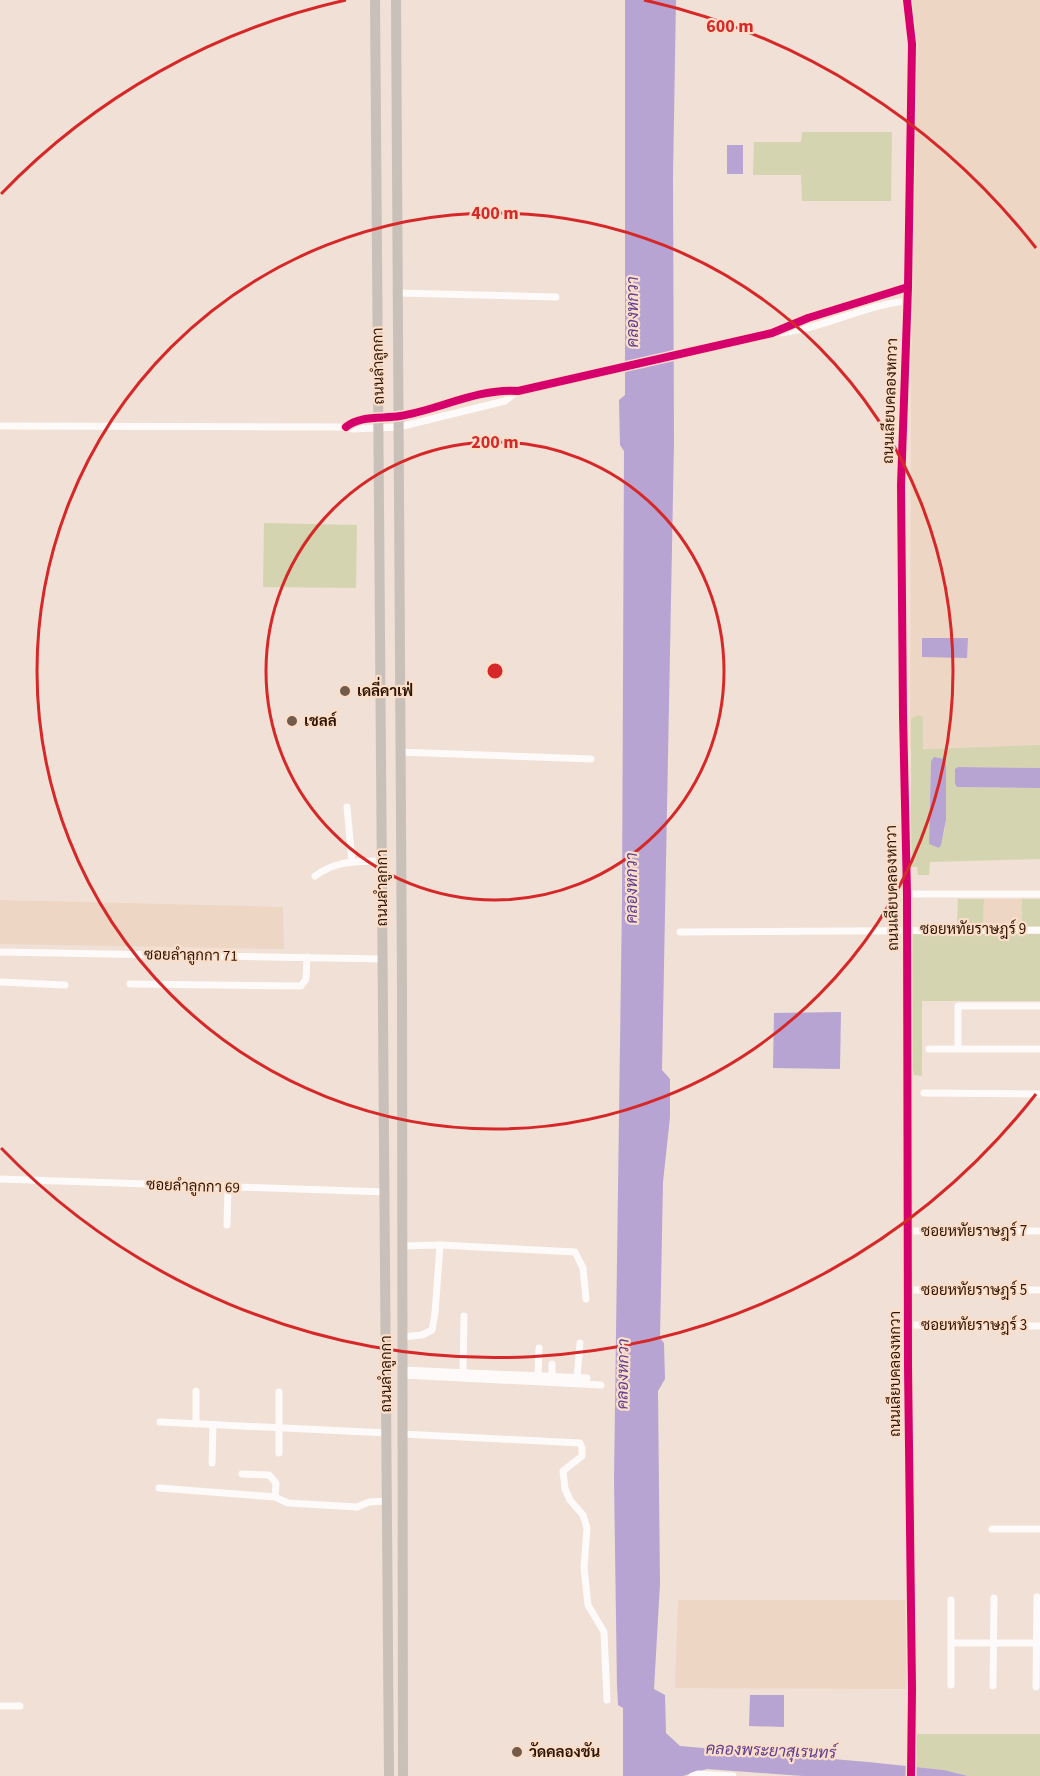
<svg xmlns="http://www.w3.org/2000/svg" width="1040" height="1776" viewBox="0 0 1040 1776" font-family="'Source Sans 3',Sarabun,sans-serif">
  <rect width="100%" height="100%" fill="#f0e0d5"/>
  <g fill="#eed6c5">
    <path d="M912 0H1040V745L910 749Z"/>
    <path d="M984 899H1022V927L983 926Z"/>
    <path d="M0 900 283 907 284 949 0 944Z"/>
    <path d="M678 1600H907L908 1689 675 1688Z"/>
  </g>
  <g fill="#d5d4b0" fill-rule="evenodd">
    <path d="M802 132H892L891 201H802L801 175H753L754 142H801Z"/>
    <path d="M264 523 357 525 356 588 263 587Z"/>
    <path d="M918 715 923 717V749L1040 745V768L958 767 955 769V784L957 787 1040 788V859L930 862 929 875H918L917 867H911V719ZM934 758 945 759 946 820 944 833 929 844 931 761Z"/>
    <path d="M958 899H984L983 926 957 925Z"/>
    <rect x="1022" y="899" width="18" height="28"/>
    <path d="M913 934H1040V1001H922V1076L914 1075 911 1058V937Z"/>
    <path d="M915 1734H1040V1776H968L944 1770 915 1767Z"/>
  </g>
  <g fill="#b7a4d2">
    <path d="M625 0H676L673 176 674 443 662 1070 670 1079V1117L663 1182 660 1338 664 1343 665 1379 658 1391 660 1584 654 1689 665 1695 666 1733 680 1746 868 1762 944 1770 968 1776H803L707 1769 683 1776H623V1708L618 1705 617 1686 614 1479 622 900 624 451 620 445 619 400 625 395Z"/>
    <rect x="727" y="145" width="16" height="29"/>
    <path d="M922 638H968L967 658 922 657Z"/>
    <path d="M934 757 945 759 946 767V820L941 845 939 848 929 844 931 761Z"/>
    <path d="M958 767 1040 768V788L957 787 955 784V769Z"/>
    <path d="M841 1012 840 1069 773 1068 774 1013Z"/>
    <path d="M750 1695H784V1727L749 1726Z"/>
  </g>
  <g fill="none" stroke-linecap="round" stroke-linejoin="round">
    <g stroke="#fdfaf9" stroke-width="7">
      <path d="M907 0 912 44 908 287 901 485 903 715 907 894 908 1366 912 1690 911 1776"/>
      <path d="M398 293 556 297"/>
      <path d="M777 333C822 330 862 305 907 301"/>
      <path d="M0 426 346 427 352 429 399 427 505 401 518 391"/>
      <path d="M346 427C360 415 382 419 400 416 438 410 478 388 518 391L772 333 808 318 908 287"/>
      <path d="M400 752 591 759"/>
      <path d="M347 807 352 862"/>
      <path d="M315 876C337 860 355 862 382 861"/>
      <path d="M907 894H1040"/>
      <path d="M680 932 1040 930"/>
      <path d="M0 952 383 959"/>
      <path d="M0 982 65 985"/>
      <path d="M130 984 301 986 306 979 307 957"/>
      <path d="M958 1048V1006H1040"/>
      <path d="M929 1049H1040"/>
      <path d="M924 1093 1040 1094"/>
      <path d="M0 1179 385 1192"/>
      <path d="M227 1225 228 1187"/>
      <path d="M909 1231H1040"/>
      <path d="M402 1246 440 1245"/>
      <path d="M908 1290H1040"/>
      <path d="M909 1325 1040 1326"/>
      <path d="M402 1337 422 1335 432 1330 435 1313 440 1245 575 1252 583 1268 586 1299"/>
      <path d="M552 1364V1376"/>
      <path d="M402 1370 587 1378"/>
      <path d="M463 1372 464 1316"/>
      <path d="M402 1375 601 1385"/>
      <path d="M538 1375 539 1348"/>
      <path d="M577 1377 580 1343"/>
      <path d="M196 1391V1424"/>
      <path d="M160 1422 387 1433"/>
      <path d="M402 1434 580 1443 582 1448V1456L563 1471 565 1489 570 1500 583 1515 587 1528 584 1568 588 1605 604 1632 607 1700"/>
      <path d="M279 1453V1392"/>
      <path d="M212 1463 213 1425"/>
      <path d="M242 1474 269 1475 276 1483 275 1497"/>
      <path d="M159 1488 275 1497 288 1503 357 1507 369 1502 387 1501"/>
      <path d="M992 1529H1040"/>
      <path d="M951 1643H1040"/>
      <path d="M951 1685V1600"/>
      <path d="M993 1686 994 1598"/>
      <path d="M1036 1687 1037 1597"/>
      <path d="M0 1706H20"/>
      <path d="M692 1776 698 1774 733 1776"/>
    </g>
    <g stroke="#c9c0b9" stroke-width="10">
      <path d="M375 0 389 1776"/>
      <path d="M396 0 402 986 403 1776"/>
    </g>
    <defs>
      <g id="cycleway">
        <path d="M907 0 912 44 908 287 901 485 903 715 907 894 908 1366 912 1690 911 1776"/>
        <path d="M346 427C360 415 382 419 400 416 438 410 478 388 518 391L772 333 808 318 908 287"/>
      </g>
    </defs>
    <use href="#cycleway" stroke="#fbdeca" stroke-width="11"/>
    <use href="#cycleway" stroke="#d6006c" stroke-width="8"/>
  </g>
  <g fill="none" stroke="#d62828" stroke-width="3">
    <circle cx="495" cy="671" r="229"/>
    <circle cx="495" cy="671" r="458"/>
    <path d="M1036 1094A687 687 0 0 1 1 1148M1 194A687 687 0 0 1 346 0M644 0A687 687 0 0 1 1036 248"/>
  </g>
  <g fill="#725b4b" stroke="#fbdeca" stroke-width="2">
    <circle cx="345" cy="691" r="6"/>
    <circle cx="292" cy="721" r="6"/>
    <circle cx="517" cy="1752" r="6"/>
  </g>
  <g text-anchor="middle" stroke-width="4.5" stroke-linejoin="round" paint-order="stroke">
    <g font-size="15" fill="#2e1401" stroke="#fbdeca">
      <text transform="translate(378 366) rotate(-91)" y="5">ถนนลำลูกกา</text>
      <text transform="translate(890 401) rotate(-88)" y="5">ถนนเลียบคลองหกวา</text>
      <text transform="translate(382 888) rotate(-90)" y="5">ถนนลำลูกกา</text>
      <text transform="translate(892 888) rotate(-91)" y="5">ถนนเลียบคลองหกวา</text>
      <text x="973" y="934">ซอยหทัยราษฎร์ 9</text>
      <text transform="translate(191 955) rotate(1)" y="5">ซอยลำลูกกา 71</text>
      <text transform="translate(193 1186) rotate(2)" y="5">ซอยลำลูกกา 69</text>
      <text x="974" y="1236">ซอยหทัยราษฎร์ 7</text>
      <text x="974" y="1295">ซอยหทัยราษฎร์ 5</text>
      <text x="974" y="1330">ซอยหทัยราษฎร์ 3</text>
      <text transform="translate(386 1374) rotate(-90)" y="5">ถนนลำลูกกา</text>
      <text transform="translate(895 1374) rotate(-90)" y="5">ถนนเลียบคลองหกวา</text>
    </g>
    <g font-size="15" font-weight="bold" fill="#2e1401" stroke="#fbdeca" text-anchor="start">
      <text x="357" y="696">เดลี่คาเฟ่</text>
      <text x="304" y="726">เชลล์</text>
      <text x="529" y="1757">วัดคลองชัน</text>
    </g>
    <g font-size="16" font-style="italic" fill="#5a3c91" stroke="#fbdeca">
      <text transform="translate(632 312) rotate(-90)" y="6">คลองหกวา</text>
      <text transform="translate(631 888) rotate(-90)" y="6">คลองหกวา</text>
      <text transform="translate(622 1374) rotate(-89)" y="6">คลองหกวา</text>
      <text transform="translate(771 1750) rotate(2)" y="6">คลองพระยาสุเรนทร์</text>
    </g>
  </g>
  <circle cx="495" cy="671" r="9" fill="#d62828" stroke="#fbdeca" stroke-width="3"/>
  <g font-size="18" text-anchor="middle" font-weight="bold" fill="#d62828" stroke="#fbdeca" stroke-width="4.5" stroke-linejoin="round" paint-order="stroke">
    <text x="730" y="32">600 m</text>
    <text x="495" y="219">400 m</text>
    <text x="495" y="448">200 m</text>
  </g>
</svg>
